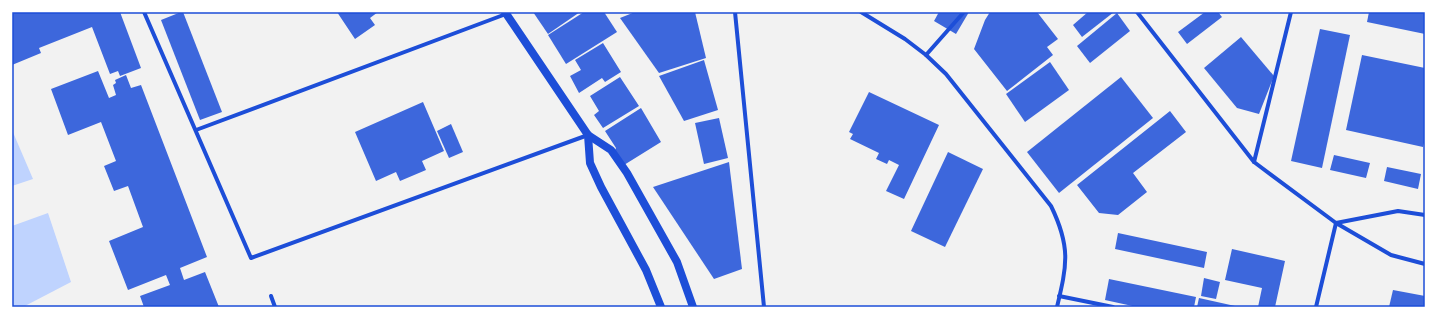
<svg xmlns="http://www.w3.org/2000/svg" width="1437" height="319" viewBox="0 0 1437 319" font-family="'Golos Text',sans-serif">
  <rect width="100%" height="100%" fill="#f2f2f2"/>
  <g fill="#bfd3fe">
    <path d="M12 130 33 179 12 186Z"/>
    <path d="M48 213 71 282 23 307H12V226Z"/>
  </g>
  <g fill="#3d67dc">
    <path d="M12 12H120L141 68 120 76 118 71 110 74 92 27 39 48 41 53 12 65Z"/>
    <path d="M181 12H183L222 112 200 120 161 20Z"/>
    <path d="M337 12H378L370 18 375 25 355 39Z"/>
    <path d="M533 12H580L548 34Z"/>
    <path d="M584 12H604L617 32 566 64 548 35Z"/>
    <path d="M635 12H695L706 58 659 73 620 18Z"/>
    <path d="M939 12H969L956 34 934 21Z"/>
    <path d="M990 12H1037L1058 39 1047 47 1053 55 1007 91 974 49 985 20Z"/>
    <path d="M1088 12H1114L1082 37 1073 25Z"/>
    <path d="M1205 12H1218L1222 17 1187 44 1178 32Z"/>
    <path d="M1369 12H1425V34L1367 22Z"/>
    <path d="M1117 13 1130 31 1090 63 1077 46Z"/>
    <path d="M1320 29 1350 35 1322 168 1291 161Z"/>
    <path d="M1241 37 1274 76 1259 114 1237 108 1204 68Z"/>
    <path d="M603 43 621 72 605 82 602 78 579 93 570 76 581 70 575 60Z"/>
    <path d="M1362 55 1425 68V139L1423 147 1346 130Z"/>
    <path d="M704 60 718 110 684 121 659 76Z"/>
    <path d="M1050 62 1069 90 1025 122 1006 94Z"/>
    <path d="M98 71 109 98 116 95 113 85 116 83 115 80 126 75 131 88 141 85 207 257 180 268 184 280 205 272 219 307H144L140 296 170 285 166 275 128 290 109 241 143 227 128 186 114 191 104 166 116 161 101 122 68 135 51 89Z"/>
    <path d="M620 77 639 106 603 128 594 115 599 111 590 96Z"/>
    <path d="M1121 77 1153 118 1059 193 1027 152Z"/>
    <path d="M869 92 939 125 904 199 886 191 899 165 889 160 887 164 876 159 879 153 850 139 853 134 849 132Z"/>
    <path d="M423 102 444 151 422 161 426 170 400 181 396 172 376 181 355 132Z"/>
    <path d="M641 108 661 142 624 165 615 150 616 148 605 131Z"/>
    <path d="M1170 111 1186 132 1133 173 1147 192 1118 215 1099 213 1077 185Z"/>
    <path d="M719 118 728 158 704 164 695 123Z"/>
    <path d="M451 124 463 152 449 158 437 131Z"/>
    <path d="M948 152 983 169 945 247 911 231Z"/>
    <path d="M1334 155 1370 163 1366 178 1330 170Z"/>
    <path d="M729 162 742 269 714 279 653 187Z"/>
    <path d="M1387 167 1421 174 1418 189 1384 181Z"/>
    <path d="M1118 233 1207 252 1204 268 1115 249Z"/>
    <path d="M1232 249 1285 261 1275 307H1258L1262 288 1225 280Z"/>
    <path d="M1204 278 1220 282 1216 299 1201 296Z"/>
    <path d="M1109 279 1196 297 1194 307H1137L1105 300Z"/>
    <path d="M1393 290 1425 296V307H1389Z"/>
    <path d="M1199 298 1235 306V307H1197Z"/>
  </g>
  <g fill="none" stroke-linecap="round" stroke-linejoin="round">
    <g stroke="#1d4ed8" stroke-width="4">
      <path d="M144 12 251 258 588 135"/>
      <path d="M735 12 764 307"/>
      <path d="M861 12 905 39 926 55 946 74 1051 206C1071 247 1067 265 1057 307"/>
      <path d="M1137 12 1254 162 1336 223 1398 211 1425 215"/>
      <path d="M926 55 964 12"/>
      <path d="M196 130 506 14"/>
      <path d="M1254 162 1291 12"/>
      <path d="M271 296 275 307"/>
      <path d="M1059 296 1113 307"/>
      <path d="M1316 307 1336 223 1391 255 1425 264"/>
    </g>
    <g stroke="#1d4ed8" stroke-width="8">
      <path d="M505 12 588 135 611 150 627 173 677 262 693 307"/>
      <path d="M588 135 590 163 601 187 646 270 661 307"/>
    </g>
  </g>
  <rect width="1437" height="319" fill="none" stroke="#ffffff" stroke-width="26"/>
  <rect x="13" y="13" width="1411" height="293" fill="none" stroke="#1d4ed8" stroke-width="1.5"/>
</svg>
